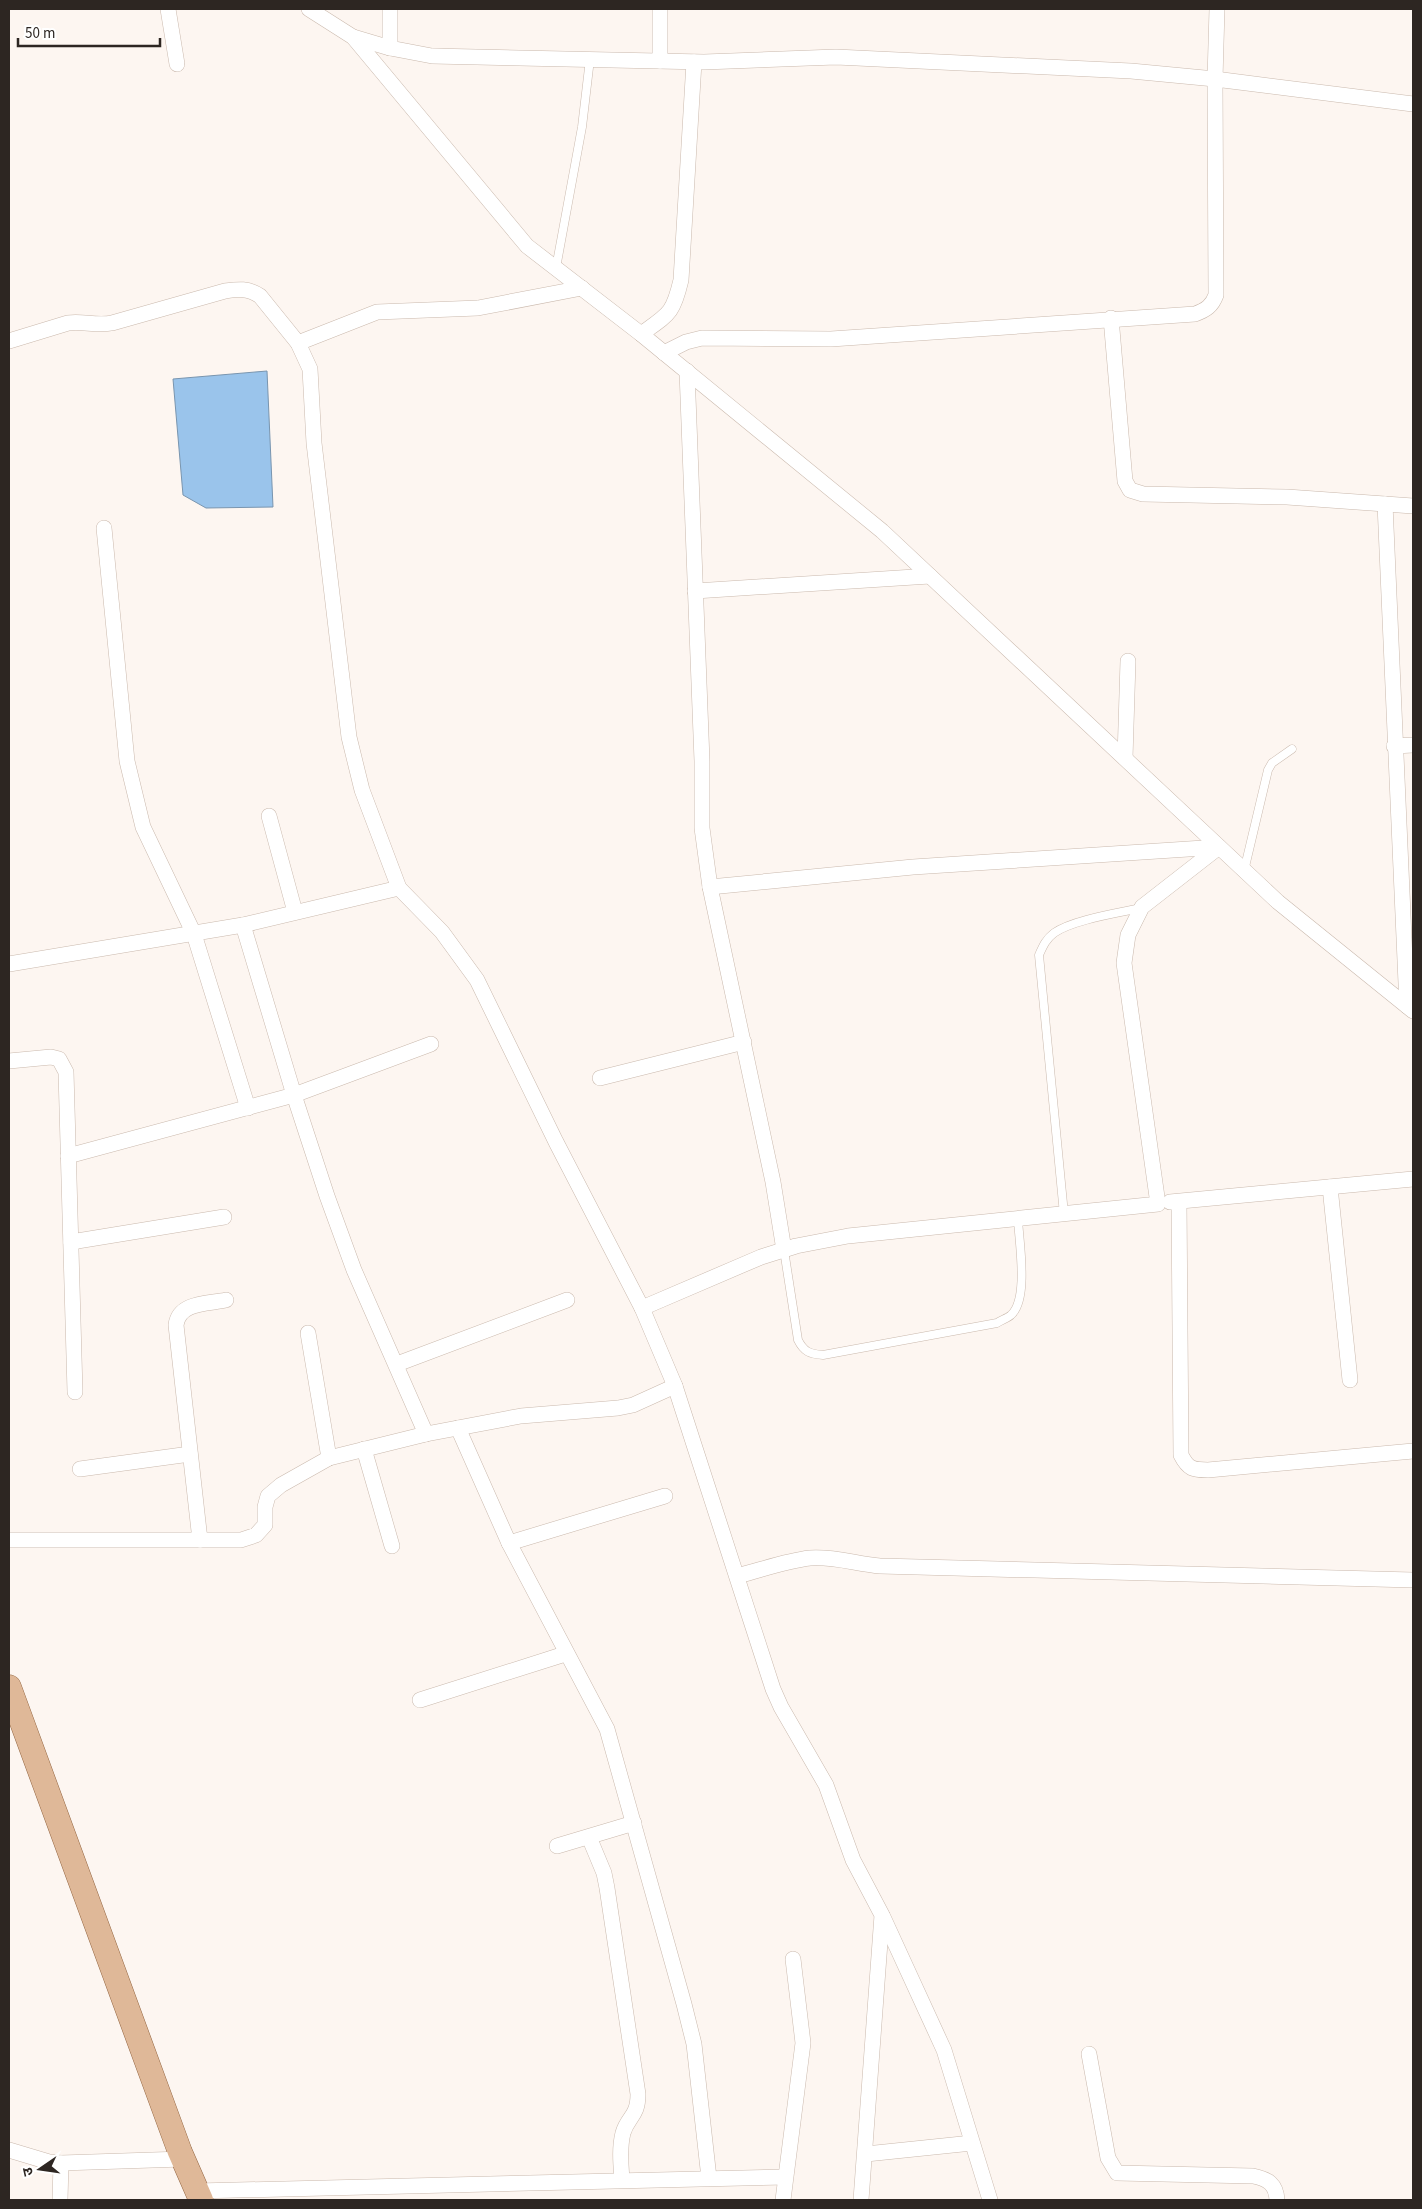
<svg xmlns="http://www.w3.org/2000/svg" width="1422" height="2209" viewBox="0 0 1422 2209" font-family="'Source Sans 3','Noto Sans Devanagari',sans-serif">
  <rect width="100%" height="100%" fill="#fdf6f1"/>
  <path fill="#9ac4eb" stroke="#7995af" d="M267 371 273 507 206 508 183 495 173 379Z"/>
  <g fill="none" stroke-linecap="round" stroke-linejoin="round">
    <defs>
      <g id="service">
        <path d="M556 268 582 127 590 59"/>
        <path d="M1244 871 1268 770 1272 763 1292 749"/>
        <path d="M1064 1214 1039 955C1043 946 1046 939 1054 933 1072 920 1118 913 1141 908"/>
        <path d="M784 1250 798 1340C804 1352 810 1354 823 1355L997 1323C1001 1320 1008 1318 1011 1315 1029 1299 1019 1242 1018 1219"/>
      </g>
      <g id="minor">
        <path d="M168 9 177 64"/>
        <path d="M309 9 353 37 527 246 641 334 882 531 1278 902 1413 1011"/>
        <path d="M353 37 390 48 432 56 704 62 836 57 1131 71 1215 79 1413 104"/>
        <path d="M390 48V9"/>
        <path d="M660 61V9"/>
        <path d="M1111 318 1125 481 1130 490 1143 494 1287 497 1413 506"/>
        <path d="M641 334C669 314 673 314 681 280L694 62"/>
        <path d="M9 341 68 323C83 321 97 326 112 323L225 291C239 289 248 288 260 296L298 343 310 369 314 443 349 737 362 790 399 888 442 932 477 980 556 1142 642 1308 675 1386 773 1689 781 1707 826 1785 853 1860 882 1915 861 2200"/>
        <path d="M298 343 377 312 478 308 582 288"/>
        <path d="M664 353 686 342 702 338 831 339 1195 314C1206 310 1212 306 1216 295L1215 79 1217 9"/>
        <path d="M687 371 702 761V828L710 887 773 1182 784 1250"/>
        <path d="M1385 504 1407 1006"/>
        <path d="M104 528 127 761 143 827 194 934 248 1108"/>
        <path d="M695 591 930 576"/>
        <path d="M1394 746 1413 745"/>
        <path d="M1125 758 1128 661"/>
        <path d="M269 816 295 912"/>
        <path d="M710 887 913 867 1219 847"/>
        <path d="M243 925 294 1095 327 1196 354 1270 426 1434"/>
        <path d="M9 964 243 925 399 888"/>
        <path d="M9 1061 51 1057 59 1059 66 1072 75 1392"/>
        <path d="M600 1078 744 1042"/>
        <path d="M68 1156 294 1095 431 1044"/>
        <path d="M1330 1187 1350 1380"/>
        <path d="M1170 1202 1413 1179"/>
        <path d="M1179 1202 1181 1455C1188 1469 1193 1470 1208 1470L1413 1451"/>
        <path d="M71 1242 224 1217"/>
        <path d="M642 1308 761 1257 796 1246 848 1236 1158 1204 1124 963 1128 935 1142 907 1219 847"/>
        <path d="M308 1333 329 1458"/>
        <path d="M397 1364 567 1300"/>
        <path d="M458 1428 509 1543 607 1729 684 2004 694 2044 709 2178"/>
        <path d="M364 1449 392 1546"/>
        <path d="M80 1469 190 1454"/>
        <path d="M9 1540H241L256 1535 265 1525V1507L268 1496 281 1485 329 1458 426 1434 521 1416 618 1408 633 1405 675 1386"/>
        <path d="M200 1540 176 1325C179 1302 207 1304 226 1300"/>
        <path d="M509 1543 665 1496"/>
        <path d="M737 1576C761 1570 785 1561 810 1558 833 1556 857 1564 880 1566L1413 1580"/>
        <path d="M420 1700 565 1654"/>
        <path d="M589 1837 604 1873 607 1888 638 2094C638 2117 628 2116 623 2133 619 2148 621 2166 622 2180"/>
        <path d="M557 1846 634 1823"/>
        <path d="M883 1917 944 2050 990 2200"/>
        <path d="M1089 2054 1108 2158 1117 2173 1253 2176C1268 2179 1276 2184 1277 2200"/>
        <path d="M9 2150 49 2162 61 2163 183 2159"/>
        <path d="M866 2154 972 2143"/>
        <path d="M197 2191 785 2177"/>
        <path d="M60 2200 61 2163"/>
        <path d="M783 2200 803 2043 793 1959"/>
      </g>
      <path id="primary" d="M9 1687 180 2152 201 2200"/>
    </defs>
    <use href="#service" stroke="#cab9ad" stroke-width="9"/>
    <use href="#minor" stroke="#cab9ad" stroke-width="16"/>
    <use href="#primary" stroke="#936642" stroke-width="25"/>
    <use href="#service" stroke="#fff" stroke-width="8"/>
    <use href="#minor" stroke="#fff" stroke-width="15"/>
    <use href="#primary" stroke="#dfb898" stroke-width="24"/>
  </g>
  <rect width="1422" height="2209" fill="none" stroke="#2d2622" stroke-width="20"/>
  <g transform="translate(40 2169) rotate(257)" stroke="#ffffff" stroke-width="4" paint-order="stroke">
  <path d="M0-4L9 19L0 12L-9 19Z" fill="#2d2622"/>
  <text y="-8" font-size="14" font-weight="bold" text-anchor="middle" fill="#2d2622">उ</text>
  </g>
  <path d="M18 38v8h142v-8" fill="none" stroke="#2d2622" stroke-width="2.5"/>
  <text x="25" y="38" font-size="15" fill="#2d2622" stroke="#ffffff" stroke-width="4" paint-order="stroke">50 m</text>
</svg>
